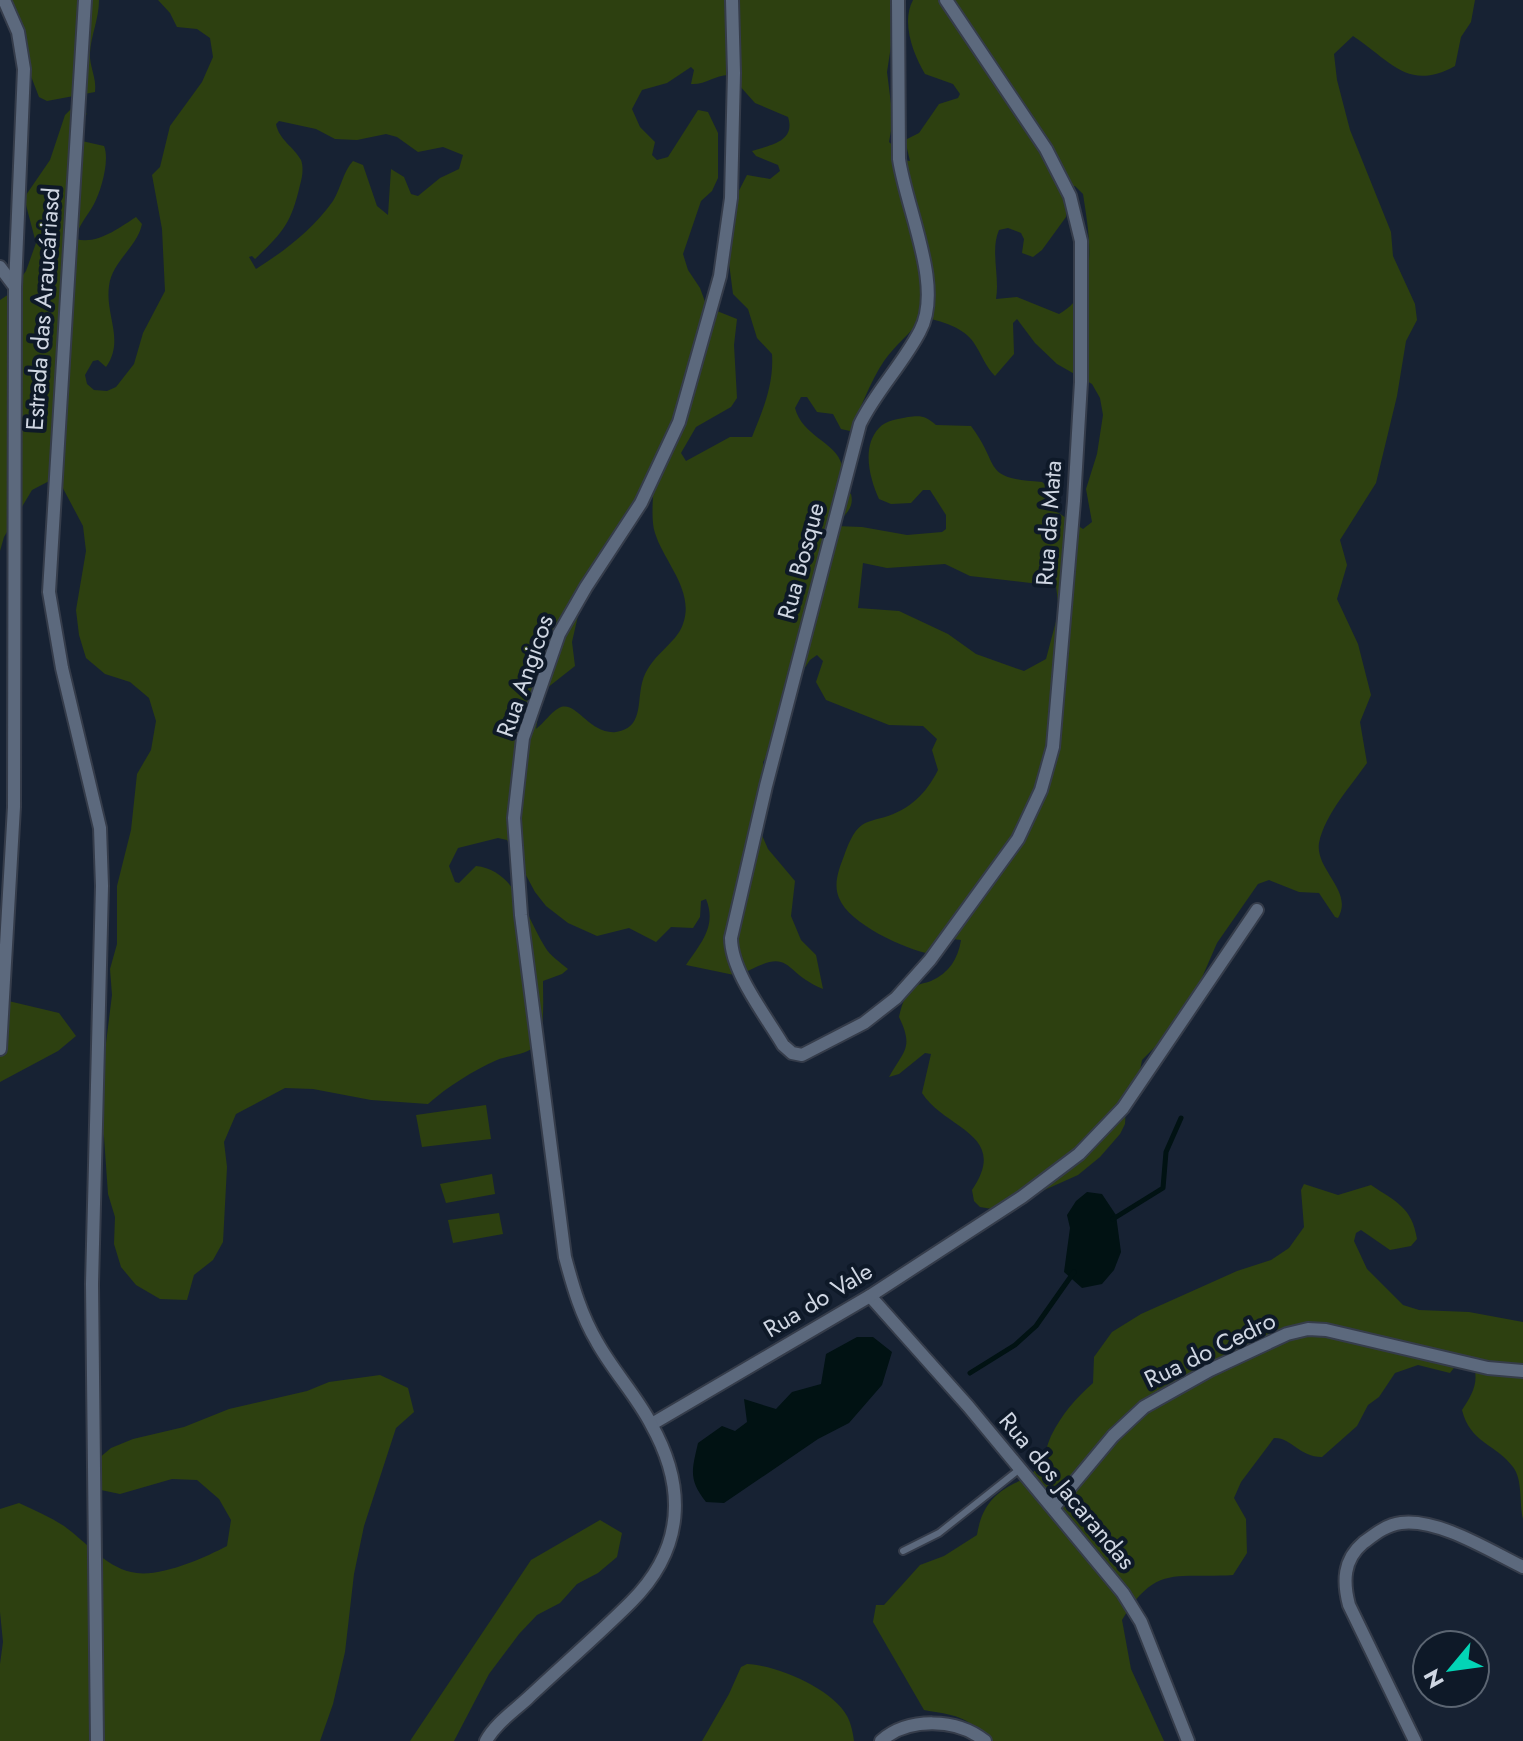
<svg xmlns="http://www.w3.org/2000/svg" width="1523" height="1741" viewBox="0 0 1523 1741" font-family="Jost,sans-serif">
  <rect width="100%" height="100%" fill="#172233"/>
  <g fill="#2d4010" fill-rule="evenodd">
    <path d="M0 0H99C99 19 91 35 90 53 89 66 97 78 95 92L47 101 39 97 12 27 0 9Z"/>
    <path d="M158 0H892L891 46 887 72 893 120 889 142 897 149 902 160 910 161 905 140 919 133 939 104 958 98 960 94 953 84 925 74C913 54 901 22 913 0H1475L1471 22 1461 37 1455 66C1408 92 1391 61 1353 36L1334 54 1337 80 1350 130 1391 232 1393 256 1415 304 1417 320 1406 341 1397 396 1376 483 1340 540 1347 565 1337 599 1358 644 1371 695 1360 722 1367 763C1351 786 1325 814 1319 843 1315 870 1354 891 1338 918L1335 917 1319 893 1299 892 1269 880 1258 884 1217 943 1194 996 1163 1039 1142 1060 1138 1081 1126 1105 1125 1124 1120 1134 1100 1157 1078 1175 1009 1206 992 1209 980 1207 974 1201 972 1190C1010 1134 946 1130 922 1093L931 1054 925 1053 899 1074 889 1077C904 1050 914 1048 899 1017 901 1008 904 995 913 988 917 984 926 983 931 981 949 973 958 959 961 940L953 939 930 954C905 949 849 924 839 898 833 884 839 869 844 856 847 847 853 831 862 825 868 821 878 819 885 817 910 809 926 794 938 770L932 750 937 739 923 726 889 725 826 700 816 682 823 661 817 655 810 660 802 672 783 730 763 762 768 807 761 833 768 849 795 881 791 916 801 940 816 955 823 989C780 972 794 944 739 976L686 965C701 943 717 926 706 899L701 901 700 917 693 928 671 927 656 942 629 928 597 936 568 923 546 906 535 892 507 840 498 838 458 848 449 866 455 882 459 883 476 866C516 870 526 917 545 947 550 956 560 962 568 969L562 974 543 981C543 994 545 1034 537 1044 528 1055 510 1055 497 1060 474 1070 447 1087 428 1104L371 1100 313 1089 285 1088 236 1114 224 1142 227 1167 223 1242 213 1260 194 1275 187 1300 160 1299 136 1285 121 1267 114 1244 115 1217 108 1194 104 1137 97 1115 112 995 110 969 117 944V886L131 830 137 774 151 750 156 721 149 698 130 682 105 674 86 658 79 635 76 610 86 551 83 526 57 477 32 490 4 537 0 551V300L9 294 26 271 36 243 26 205V195L50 160 65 115 71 109 80 108 87 114 74 122 82 141 104 146C110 160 101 191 94 204 87 217 78 225 76 239 97 245 119 228 136 217L142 224C137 248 112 261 109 286 105 316 125 340 106 367L98 360 93 361 85 375 87 384 94 390 107 391 116 387 134 364 143 333 165 291 162 229 152 175 160 167 170 126 202 82 213 57 210 38 197 29 177 27 170 13ZM691 67 694 70 691 84C706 85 716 74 730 75L755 103 788 117C796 142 770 145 752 151L756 156 778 165 780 171 770 179 747 175 730 208 725 232 733 294 748 309 757 338 772 354C774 384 763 410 752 437H730L686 461 681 453 696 427 731 407 737 398 734 345 737 319 707 307 700 288 688 270 683 254 701 201 712 191 718 178V133L708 112 698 110 668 157 657 160 652 155 655 142 640 127 632 109 642 90 667 83ZM279 121 316 129 335 139 357 140 386 134 397 137 418 152 443 147 463 155 459 169 440 178 418 196 411 194 404 177 391 169 388 215 377 206 363 165 353 161C343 172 341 188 333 201 312 230 286 250 256 269L249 257 252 256 255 259C283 232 291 224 300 185 302 178 304 168 301 160 294 147 279 140 276 124ZM1075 186 1083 194C1089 234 1101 291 1059 314L1017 297 996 299C1000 277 990 250 999 230L1008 228 1021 233 1024 239 1022 253 1033 257 1042 250 1066 217 1068 188ZM923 317C940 321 964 327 974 343 982 355 985 366 995 376L1014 354 1013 323 1017 319 1035 343 1057 364 1092 384 1100 398 1103 415 1097 454 1086 489 1092 522 1083 529 1054 510 1048 487 1042 482C980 478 1002 467 971 426L936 425C926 416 921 415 908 417 899 419 886 420 879 428 861 447 870 479 879 499L891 504 911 503 923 490H930L946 515V529L942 532 907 535 862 527 835 526C843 516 855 509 851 494L844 490C843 482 844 472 842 465 836 442 802 436 795 408L801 397H807L817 412 833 414 841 429 850 431C861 408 870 382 884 361 895 345 911 333 923 317ZM653 491C653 504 651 521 655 533 664 562 695 591 683 624 676 645 649 655 642 683 637 703 643 728 616 732 589 735 576 699 559 708 550 713 544 723 536 729L542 692 575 666 572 642 582 598 605 544ZM863 563 887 568 945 564 970 576 1056 586 1059 610 1046 659 1024 671 976 654 948 634 899 611 858 608Z"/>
    <path d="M0 999 59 1013 76 1036 58 1051 0 1082Z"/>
    <path d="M486 1105 491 1139 422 1147 416 1115Z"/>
    <path d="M492 1174 495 1194 446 1203 440 1184Z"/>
    <path d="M1304 1184 1338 1195 1371 1185C1396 1202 1412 1207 1417 1239L1411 1246 1390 1250 1361 1230 1356 1233 1354 1241 1367 1269 1403 1305 1419 1310 1469 1312 1523 1322V1519C1519 1503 1523 1480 1513 1467 1496 1444 1470 1443 1462 1410 1471 1396 1479 1384 1474 1367L1457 1364 1450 1373 1418 1365 1395 1373 1379 1397 1368 1405 1357 1426 1322 1457C1299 1457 1291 1437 1274 1438L1241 1482 1234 1498 1246 1519 1247 1553 1233 1575C1177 1579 1156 1563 1122 1620L1131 1669 1164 1741H985C970 1715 952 1715 924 1710L873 1622 876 1605H884L920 1565 944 1556 977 1535C981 1510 991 1495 1015 1483 1024 1479 1034 1474 1039 1465 1045 1456 1047 1445 1051 1436 1062 1414 1075 1399 1093 1383L1094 1357 1112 1332 1141 1314 1237 1271 1271 1260 1289 1248 1304 1227 1301 1190Z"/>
    <path d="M499 1213 503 1234 453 1243 448 1220Z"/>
    <path d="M380 1375 408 1388 414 1412 396 1428 364 1526 354 1574 345 1652 333 1704 320 1741H0V1664L3 1642 0 1612V1509L19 1503C34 1510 50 1517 64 1526 85 1541 105 1566 131 1572 158 1579 204 1558 227 1546L231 1520 219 1499 197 1480 172 1479 120 1494 96 1489 92 1464 111 1448 133 1439 184 1427 229 1409 307 1391 329 1382Z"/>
    <path d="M600 1520 622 1533 617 1557 598 1573 577 1584 560 1603 537 1615 519 1634 489 1674 454 1741H410L531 1560Z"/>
    <path d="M747 1664C776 1665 833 1689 847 1716 851 1723 853 1733 854 1741H702L729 1694 741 1667Z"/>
  </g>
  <g fill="#011213">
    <path d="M1087 1192 1102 1194 1116 1215 1121 1252 1114 1270 1102 1284 1082 1288 1064 1272 1070 1228 1067 1215 1076 1201Z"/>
    <path d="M857 1337H873L892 1352 882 1385 849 1423 818 1439 724 1503 706 1502C688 1479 692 1470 698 1443L722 1426 735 1431 747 1422 744 1399 776 1409 792 1392 821 1384 826 1354Z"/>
  </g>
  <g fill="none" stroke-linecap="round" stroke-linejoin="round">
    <g stroke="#011213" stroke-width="5">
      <path d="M1113 1219 1163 1188 1166 1152 1181 1118"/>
      <path d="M970 1373 1015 1345 1036 1326 1074 1272"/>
    </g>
    <defs>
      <path id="lane" d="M903 1551 939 1533 1021 1468"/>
      <g id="street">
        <path d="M85 0 49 592 62 668 100 828 102 886 92 1284 97 1741"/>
        <path d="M898 0 899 159C906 208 944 287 920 331 903 364 876 391 860 424L766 786 731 938C731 972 766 1016 783 1045L792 1053 802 1055 864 1023 896 998 930 960 1018 839 1041 790 1053 747 1074 501 1081 382V241L1070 196 1046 149 946 0"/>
        <path d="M0 267 15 287"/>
        <path d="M0 1049 14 807 15 287 24 69 18 32 4 0"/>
        <path d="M870 1296 968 1406 1123 1593 1141 1622 1188 1741"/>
        <path d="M652 1424 870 1296 1022 1197 1079 1154 1123 1108 1257 910"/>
        <path d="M1053 1508 1113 1436 1144 1407 1210 1370 1287 1334 1308 1329 1326 1330 1488 1368 1523 1371"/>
        <path d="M486 1741C495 1724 514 1711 528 1698 562 1666 598 1635 631 1602 684 1549 687 1488 651 1424 636 1395 613 1371 597 1342 581 1315 573 1287 565 1257L521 915 514 818 523 738 559 634 586 587 641 503 679 422 720 276 731 198 734 73 732 0"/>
        <path d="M881 1741C908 1717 957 1718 985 1741"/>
        <path d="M1415 1741 1349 1605C1343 1582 1343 1560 1363 1543 1375 1534 1386 1525 1401 1523 1438 1518 1490 1551 1523 1567"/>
      </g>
    </defs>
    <use href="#lane" stroke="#353c4a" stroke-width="10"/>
    <use href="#street" stroke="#353c4a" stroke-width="16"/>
    <use href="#lane" stroke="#5c697d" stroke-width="6"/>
    <use href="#street" stroke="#5c697d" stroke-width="12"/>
  </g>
  <g text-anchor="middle" stroke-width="8" stroke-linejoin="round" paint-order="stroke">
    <g font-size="24" fill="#cfd6e2" stroke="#0e1928">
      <text transform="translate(43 309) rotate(-86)" y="8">Estrada das Araucáriasd</text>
      <text transform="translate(1049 523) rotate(-86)" y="8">Rua da Mata</text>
      <text transform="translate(801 561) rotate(-75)" y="8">Rua Bosque</text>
      <text transform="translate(525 676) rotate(-71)" y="8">Rua Angicos</text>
      <text transform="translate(818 1300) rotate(-31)" y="8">Rua do Vale</text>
      <text transform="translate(1210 1350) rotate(-26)" y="8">Rua do Cedro</text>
      <text transform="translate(1067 1491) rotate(50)" y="8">Rua dos Jacarandas</text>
    </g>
  </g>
  <g transform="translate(1451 1669) rotate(241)"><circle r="38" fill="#0e1928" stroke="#5b6572" stroke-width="2"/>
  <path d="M0-6L14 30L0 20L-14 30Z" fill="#03d5b6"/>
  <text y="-12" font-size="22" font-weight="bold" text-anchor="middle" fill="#cfd6e2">N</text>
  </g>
</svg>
